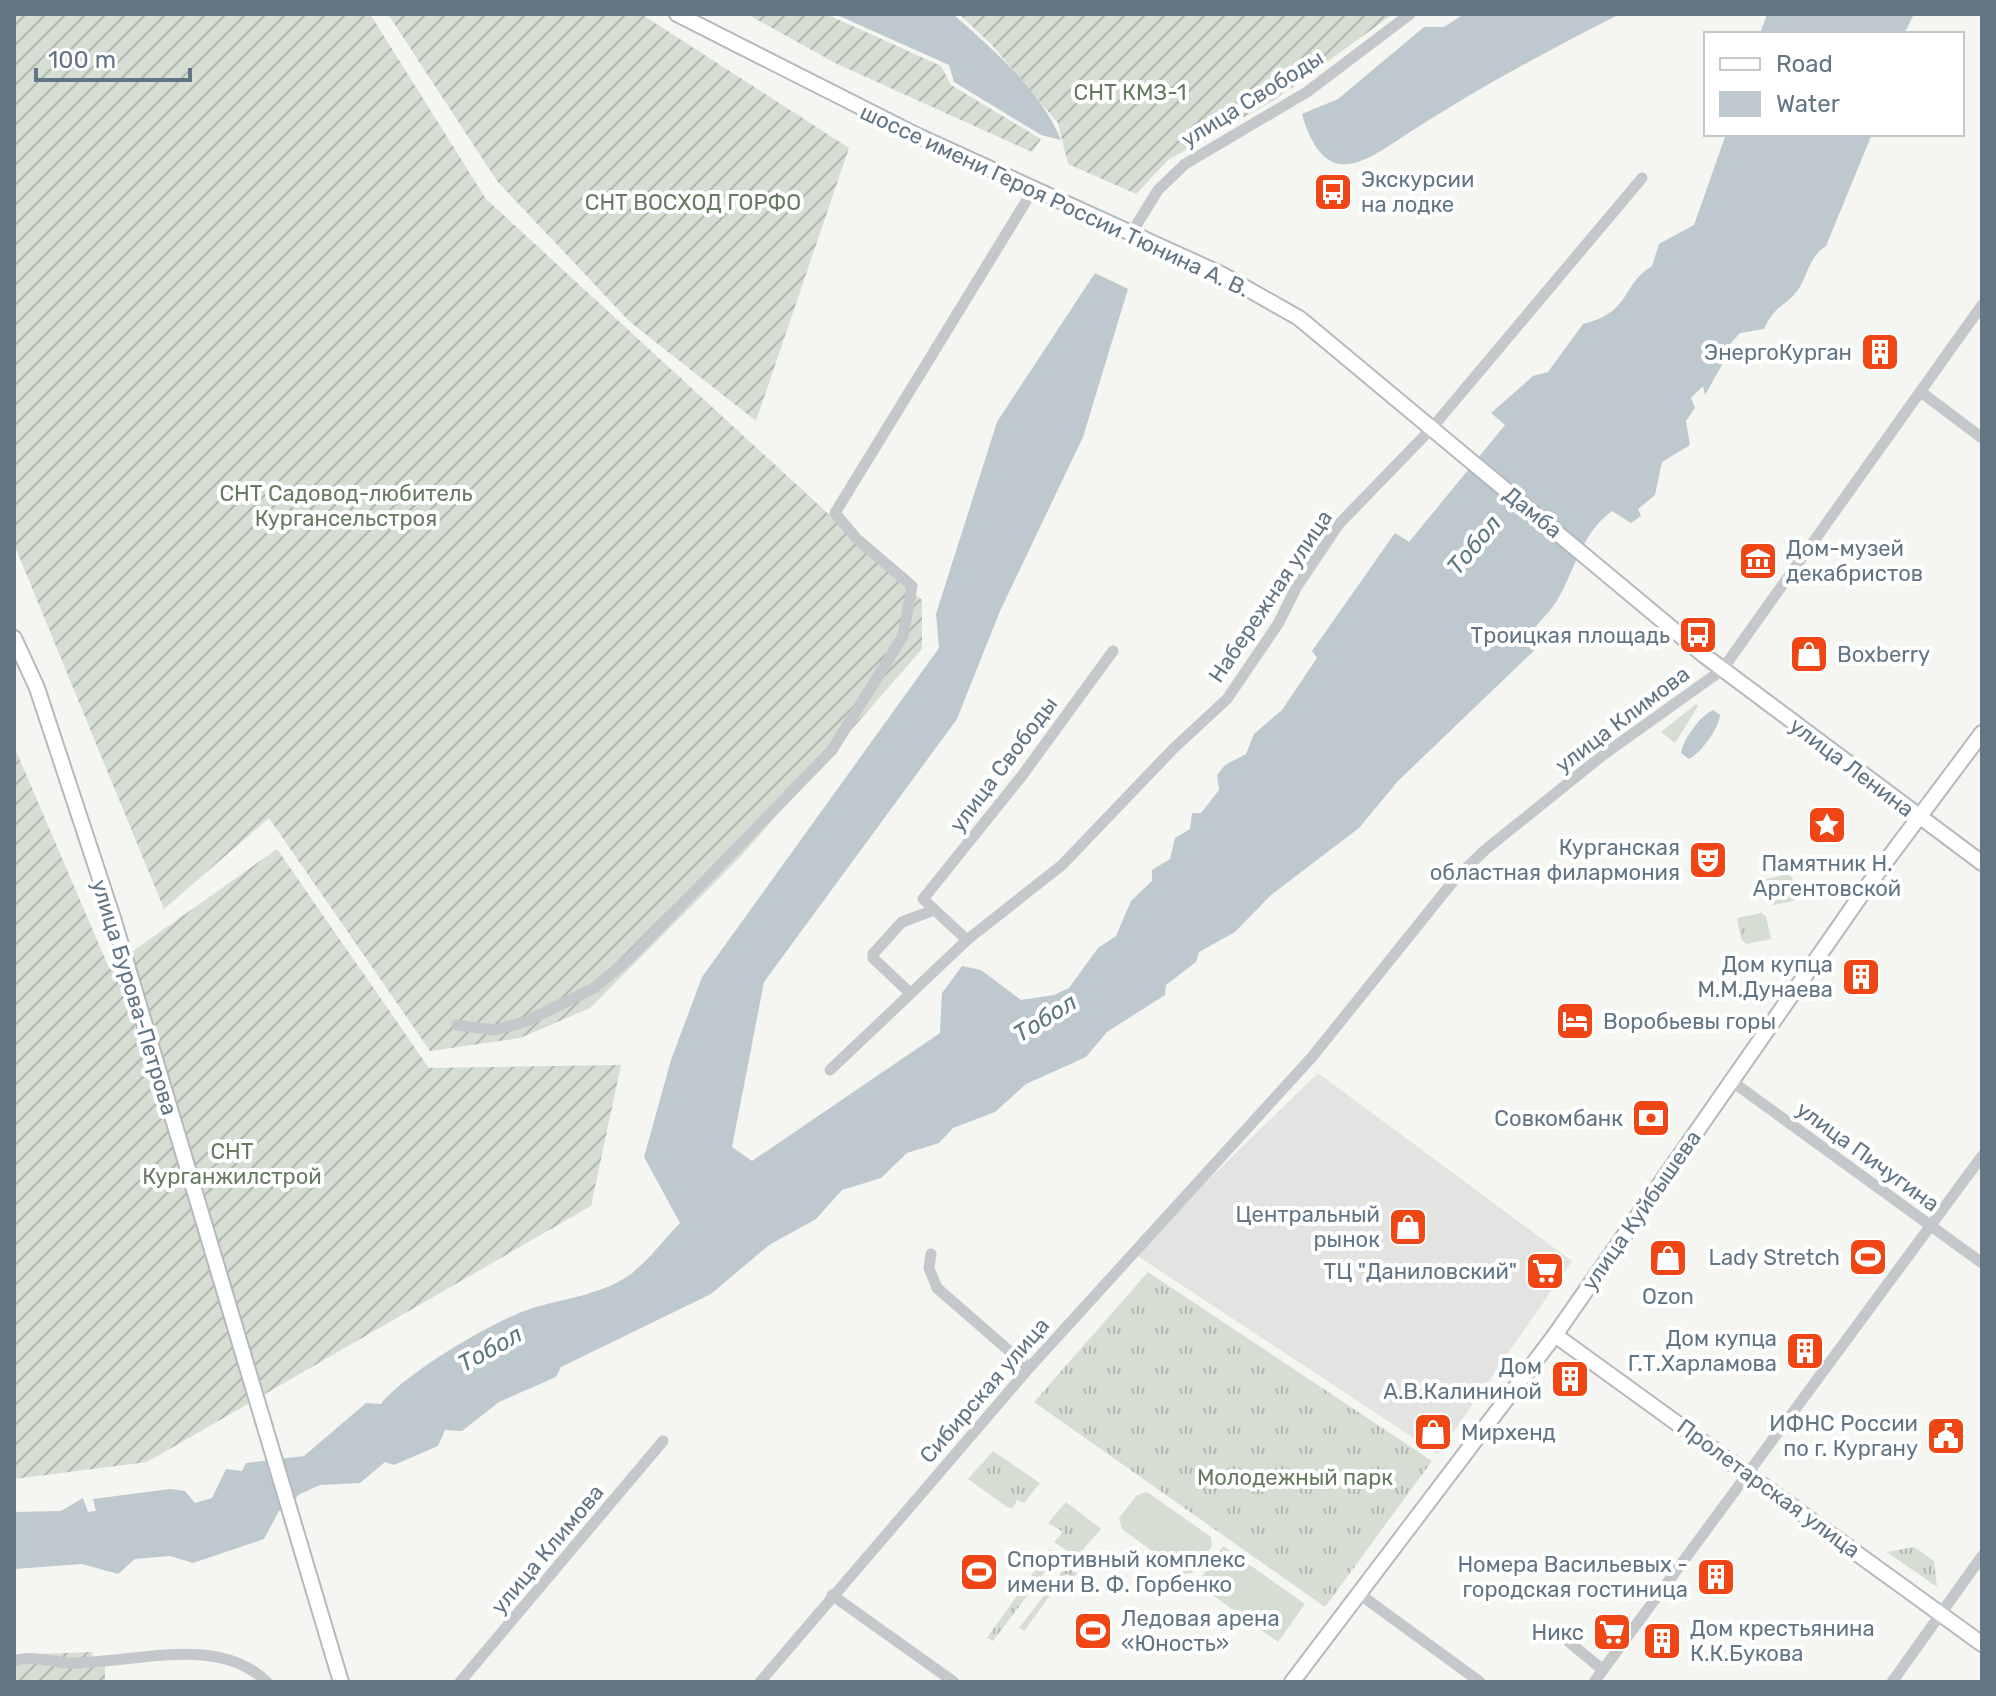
<svg xmlns="http://www.w3.org/2000/svg" width="1996" height="1696" viewBox="0 0 1996 1696" font-family="Rubik,sans-serif">
  <defs>
    <pattern id="grass-tufts" width="24" height="20" patternUnits="userSpaceOnUse" patternTransform="scale(2)"><rect width="24" height="20" fill="#d6ddd2"/><path d="M3 7l-1-3M5 7V3M7 7l1-3M15 17l-1-3M17 17v-4M19 17l1-3" fill="none" stroke="#b1b8b0"/></pattern>
    <pattern id="garden-furrows" width="10" height="10" patternUnits="userSpaceOnUse" patternTransform="scale(2)"><rect width="10" height="10" fill="#d6ddd2"/><path d="M-1 1l2-2M0 10L10 0M9 11l2-2" fill="none" stroke="#b1b8b0"/></pattern>
  </defs>
  <rect width="100%" height="100%" fill="#f5f5f1"/>
  <path fill="#e3e4e2" d="M1318 1073 1572 1261 1438 1454 1133 1253Z"/>
  <g fill="url(#grass-tufts)">
    <path d="M1696 704 1698 706 1675 743 1661 732Z"/>
    <path d="M1787 874 1792 877 1797 900 1774 905 1769 901 1766 879Z"/>
    <path d="M1761 913 1766 916 1771 939 1746 944 1741 939 1737 918Z"/>
    <path d="M1148 1272 1432 1461 1325 1607 1034 1402Z"/>
    <path d="M993 1451 1040 1483 1024 1503 1017 1500 1013 1508 1007 1507 968 1479Z"/>
    <path d="M1066 1502 1101 1529 1076 1557 1054 1542 1063 1532 1048 1523Z"/>
    <path d="M1914 1547 1934 1561 1937 1587 1887 1552Z"/>
    <path d="M1050 1549 1055 1559 993 1641 987 1638Z"/>
    <path d="M1066 1567 1077 1573 1074 1578 1066 1574 1024 1631 1019 1628Z"/>
  </g>
  <g fill="url(#garden-furrows)">
    <path d="M14 14H370L486 199 922 600V649L741 856 590 1008 520 1038 430 1051 269 818 164 909 14 544Z"/>
    <path d="M388 14H641L849 148 756 421 630 322 497 181Z"/>
    <path d="M747 14H826L941 66 951 85 1041 139 1032 152 835 63Z"/>
    <path d="M959 14H1393L1276 99 1168 160 1136 194 1068 164 1058 123 991 44Z"/>
    <path d="M14 746 109 968 277 849 429 1068 621 1065 591 1206 147 1462 14 1479Z"/>
    <path d="M92 1652 94 1665 105 1664V1682H14V1655Z"/>
  </g>
  <g fill="#d6ddd2">
    <path d="M1147 1492 1211 1537 1212 1546 1192 1573 1183 1574 1122 1529 1119 1518 1137 1495Z"/>
    <path d="M1223 1546 1305 1604 1278 1642 1197 1584Z"/>
  </g>
  <g fill="#bdc9ce">
    <path d="M835 14H953C992 49 1041 90 1061 140L1041 135 954 82 949 65Z"/>
    <path d="M1464 14H1620C1543 53 1473 91 1401 138 1385 148 1360 167 1340 164 1318 161 1307 132 1302 114L1338 99 1424 27H1444Z"/>
    <path d="M1767 14H1914L1904 34H1760Z"/>
    <path d="M1726 134H1872L1826 246C1808 258 1809 273 1798 290 1785 307 1775 305 1764 329L1740 333 1722 353 1723 363 1705 395 1703 386 1691 398 1695 408 1686 421 1690 445 1662 462 1655 495 1638 509 1641 516 1631 523 1612 511C1581 534 1577 565 1559 597 1552 610 1540 621 1531 632L1544 641 1398 781 1359 828 1271 895 1235 932 1199 952 1196 962 1166 985 1165 995 1107 1032 1086 1057 1026 1084 995 1112 953 1128 939 1143 907 1153 881 1178 842 1190 816 1219 769 1245 711 1294 561 1367 556 1377 499 1402 462 1431 445 1430 438 1446 394 1465 385 1462 360 1483 320 1485 300 1494 279 1511 264 1539 193 1563 170 1556 135 1559 118 1574 82 1564 14 1569V1512L61 1511 83 1498 88 1512 96 1511 93 1499 170 1489 185 1491 195 1503 212 1498 226 1469 242 1471 246 1463 304 1456 366 1403 381 1404C404 1374 493 1321 530 1309 564 1298 598 1296 628 1276 647 1263 664 1239 680 1223L644 1157 671 1060 702 977 939 648 936 614 997 422 1095 273 1128 289 1083 437 1000 611 957 719 764 982 732 1147 752 1161 940 1033 942 993 962 966 981 970 1021 1000 1054 995 1069 988 1098 948 1116 936 1131 901 1152 881V870L1170 859 1175 838 1190 829 1192 813H1201L1219 790 1217 775 1225 765 1246 754 1254 734 1282 710 1317 658 1312 651 1395 533 1409 542 1505 425 1491 413 1533 376 1548 372 1583 324C1632 312 1620 286 1652 266L1659 244 1694 225Z"/>
    <path d="M1713 710 1720 715C1719 728 1701 753 1689 759L1681 753C1683 739 1701 715 1713 710Z"/>
  </g>
  <g fill="none" stroke-linecap="round" stroke-linejoin="round">
    <defs>
      <g id="major">
        <path d="M677 14 916 135 1223 275 1299 318 1705 656 1982 863"/>
        <path d="M14 638 37 688 113 918 341 1682"/>
        <path d="M1555 1335 1982 1644"/>
        <path d="M1292 1682 1555 1335 1866 888 1982 733"/>
      </g>
    </defs>
    <use href="#major" stroke="#b5b9bd" stroke-width="18"/>
    <g stroke="#c4c8cb" stroke-width="11">
      <path d="M1132 232 1158 190 1185 164 1307 92 1410 14"/>
      <path d="M1921 392 1982 438"/>
      <path d="M967 940 923 899 1021 777 1113 651"/>
      <path d="M910 993 873 958V954L902 922 934 910"/>
      <path d="M457 1025 494 1030 525 1022 594 988 630 958 832 750 903 636 912 586 857 539 835 513 1033 190"/>
      <path d="M830 1070 967 940 1062 865 1174 748 1227 699 1278 624 1296 588 1339 524 1431 429 1642 178"/>
      <path d="M1730 1080 1982 1263"/>
      <path d="M931 1254 929 1268 937 1288 1029 1368"/>
      <path d="M1358 1593 1480 1682"/>
      <path d="M832 1595 954 1682"/>
      <path d="M1578 1631 1569 1642 1603 1670"/>
      <path d="M14 1661C31 1655 52 1662 69 1663 132 1664 217 1633 267 1682"/>
      <path d="M460 1682 663 1441"/>
      <path d="M760 1682 1029 1368 1312 1057 1455 879 1485 850 1603 755 1722 670 1982 305"/>
      <path d="M1594 1682 1982 1156"/>
      <path d="M1892 1682 1982 1556"/>
    </g>
    <use href="#major" stroke="#fff" stroke-width="14"/>
  </g>
  <defs>
    <symbol id="bus-square" viewBox="-11 -11 22 22"><rect x="-9" y="-9" width="18" height="18" rx="4" fill="#f04616" stroke="#fff"/><path d="M-5-6H5V4H4V6H2V4H-2V6H-4V4H-5ZM-3.5-4V0h7V-4ZM-3.5 1.2v1.5H-2V1.2ZM2 1.2v1.5H3.5V1.2Z" fill="#fff"/></symbol>
    <symbol id="building-square" viewBox="-11 -11 22 22"><rect x="-9" y="-9" width="18" height="18" rx="4" fill="#f04616" stroke="#fff"/><path d="M-4-6H4V6H1V3H-1V6H-4ZM-2.5-4.3h1.7v1.8h-1.7ZM.8-4.3h1.7v1.8H.8ZM-2.5-1h1.7V.8h-1.7ZM.8-1h1.7V.8H.8Z" fill="#fff"/></symbol>
    <symbol id="museum-square" viewBox="-11 -11 22 22"><rect x="-9" y="-9" width="18" height="18" rx="4" fill="#f04616" stroke="#fff"/><path d="M0-6L6-3V-2H-6V-3ZM-5-1h2V3h-2ZM-1-1h2V3h-2ZM3-1h2V3H3ZM-6 4H6V6H-6Z" fill="#fff"/></symbol>
    <symbol id="shop-square" viewBox="-11 -11 22 22"><rect x="-9" y="-9" width="18" height="18" rx="4" fill="#f04616" stroke="#fff"/><path d="M-5-2.5h2.3a2.7 3.5 0 0 1 5.4 0H5L5.5 6h-11ZM-1.5-2.5h3a1.5 2.3 0 0 0-3 0Z" fill="#fff"/></symbol>
    <symbol id="sight-square" viewBox="-11 -11 22 22"><rect x="-9" y="-9" width="18" height="18" rx="4" fill="#f04616" stroke="#fff"/><path d="M0-6L1.8-2.2L6-1.7L2.9 1.2L3.7 5.4L0 3.3L-3.7 5.4L-2.9 1.2L-6-1.7L-1.8-2.2Z" fill="#fff"/></symbol>
    <symbol id="theatre-square" viewBox="-11 -11 22 22"><rect x="-9" y="-9" width="18" height="18" rx="4" fill="#f04616" stroke="#fff"/><path d="M-5-5.5Q0-4 5-5.5V0Q5 5 0 6Q-5 5-5 0ZM-3.3-2.5H-1v1.5H-3.3ZM1-2.5H3.3v1.5H1ZM-2.8 1Q0 5.5 2.8 1Z" fill="#fff"/></symbol>
    <symbol id="hotel-square" viewBox="-11 -11 22 22"><rect x="-9" y="-9" width="18" height="18" rx="4" fill="#f04616" stroke="#fff"/><path d="M-6-4.5h1.5V1H6V5H4.5V3h-9V5H-6ZM-4 0a1.8 1.8 0 1 1 3.6 0ZM.5 0V-2.5h3Q6-2.5 6 0Z" fill="#fff"/></symbol>
    <symbol id="bank-square" viewBox="-11 -11 22 22"><rect x="-9" y="-9" width="18" height="18" rx="4" fill="#f04616" stroke="#fff"/><path d="M-6-4H6V4H-6ZM0-2.3a2.3 2.3 0 1 0 0 4.6a2.3 2.3 0 1 0 0-4.6Z" fill="#fff"/></symbol>
    <symbol id="stadium-square" viewBox="-11 -11 22 22"><rect x="-9" y="-9" width="18" height="18" rx="4" fill="#f04616" stroke="#fff"/><path d="M0-5a6.5 5 0 1 0 0 10a6.5 5 0 1 0 0-10ZM-3.5-1.8h7v3.6h-7Z" fill="#fff"/></symbol>
    <symbol id="supermarket-square" viewBox="-11 -11 22 22"><rect x="-9" y="-9" width="18" height="18" rx="4" fill="#f04616" stroke="#fff"/><path d="M-6-5.5h2.5l.6 2H6L4.5 2H-2.5L-4.4-4H-6ZM-1.5 3.2a1.3 1.3 0 1 0 .1 0ZM3 3.2a1.3 1.3 0 1 0 .1 0Z" fill="#fff"/></symbol>
    <symbol id="civic-square" viewBox="-11 -11 22 22"><rect x="-9" y="-9" width="18" height="18" rx="4" fill="#f04616" stroke="#fff"/><path d="M-.6-6.5H3V-4.5H.6V-3L4-1V1h2V6H-6V1h2V-1L-.6-3ZM-1.2 2.5V6h2.4V2.5Z" fill="#fff"/></symbol>
  </defs>
  <g fill-rule="evenodd">
    <use href="#bus-square" x="1311" y="170" width="44" height="44"/>
    <use href="#building-square" x="1858" y="330" width="44" height="44"/>
    <use href="#museum-square" x="1736" y="539" width="44" height="44"/>
    <use href="#bus-square" x="1676" y="613" width="44" height="44"/>
    <use href="#shop-square" x="1787" y="632" width="44" height="44"/>
    <use href="#sight-square" x="1805" y="803" width="44" height="44"/>
    <use href="#theatre-square" x="1686" y="838" width="44" height="44"/>
    <use href="#building-square" x="1839" y="955" width="44" height="44"/>
    <use href="#hotel-square" x="1553" y="999" width="44" height="44"/>
    <use href="#bank-square" x="1629" y="1096" width="44" height="44"/>
    <use href="#shop-square" x="1386" y="1205" width="44" height="44"/>
    <use href="#stadium-square" x="1846" y="1235" width="44" height="44"/>
    <use href="#shop-square" x="1646" y="1236" width="44" height="44"/>
    <use href="#supermarket-square" x="1523" y="1249" width="44" height="44"/>
    <use href="#building-square" x="1783" y="1329" width="44" height="44"/>
    <use href="#building-square" x="1548" y="1357" width="44" height="44"/>
    <use href="#shop-square" x="1411" y="1410" width="44" height="44"/>
    <use href="#civic-square" x="1924" y="1414" width="44" height="44"/>
    <use href="#stadium-square" x="957" y="1550" width="44" height="44"/>
    <use href="#building-square" x="1694" y="1555" width="44" height="44"/>
    <use href="#stadium-square" x="1071" y="1609" width="44" height="44"/>
    <use href="#supermarket-square" x="1590" y="1610" width="44" height="44"/>
    <use href="#building-square" x="1640" y="1619" width="44" height="44"/>
  </g>
  <g text-anchor="middle" stroke-width="8" stroke-linejoin="round" paint-order="stroke">
    <g font-size="22" fill="#677b61" stroke="#fff">
      <text x="1130" y="100">СНТ КМЗ-1</text>
      <text x="693" y="210">СНТ ВОСХОД ГОРФО</text>
      <text x="346" y="501">СНТ Садовод-любитель<tspan x="346" dy="25">Кургансельстроя</tspan></text>
      <text x="232" y="1159">СНТ<tspan x="232" dy="25">Курганжилстрой</tspan></text>
      <text x="1295" y="1485">Молодежный парк</text>
    </g>
    <g font-size="22" fill="#627584" stroke="#fff">
      <text transform="translate(1252 98) rotate(-32)" y="8">улица Свободы</text>
      <text transform="translate(1055 200) rotate(25)" y="8">шоссе имени Героя России Тюнина А. В.</text>
      <text transform="translate(1533 512) rotate(39)" y="8">Дамба</text>
      <text transform="translate(1270 596) rotate(-56)" y="8">Набережная улица</text>
      <text transform="translate(1622 719) rotate(-37)" y="8">улица Климова</text>
      <text transform="translate(1003 764) rotate(-53)" y="8">улица Свободы</text>
      <text transform="translate(1852 767) rotate(37)" y="8">улица Ленина</text>
      <text transform="translate(135 997) rotate(73)" y="8">улица Бурова-Петрова</text>
      <text transform="translate(1868 1156) rotate(36)" y="8">улица Пичугина</text>
      <text transform="translate(1641 1210) rotate(-55)" y="8">улица Куйбышева</text>
      <text transform="translate(984 1390) rotate(-49)" y="8">Сибирская улица</text>
      <text transform="translate(1769 1488) rotate(36)" y="8">Пролетарская улица</text>
      <text transform="translate(547 1549) rotate(-50)" y="8">улица Климова</text>
    </g>
    <g font-size="22" fill="#627584" stroke="#fff" text-anchor="end">
      <text x="1361" y="187" text-anchor="start">Экскурсии<tspan x="1361" dy="25">на лодке</tspan></text>
      <text x="1852" y="360">ЭнергоКурган</text>
      <text x="1786" y="556" text-anchor="start">Дом-музей<tspan x="1786" dy="25">декабристов</tspan></text>
      <text x="1670" y="643">Троицкая площадь</text>
      <text x="1837" y="662" text-anchor="start">Boxberry</text>
      <text x="1680" y="855">Курганская<tspan x="1680" dy="25">областная филармония</tspan></text>
      <text x="1827" y="871" text-anchor="middle">Памятник Н.<tspan x="1827" dy="25">Аргентовской</tspan></text>
      <text x="1833" y="972">Дом купца<tspan x="1833" dy="25">М.М.Дунаева</tspan></text>
      <text x="1603" y="1029" text-anchor="start">Воробьевы горы</text>
      <text x="1623" y="1126">Совкомбанк</text>
      <text x="1380" y="1222">Центральный<tspan x="1380" dy="25">рынок</tspan></text>
      <text x="1840" y="1265">Lady Stretch</text>
      <text x="1517" y="1279">ТЦ "Даниловский"</text>
      <text x="1668" y="1304" text-anchor="middle">Ozon</text>
      <text x="1777" y="1346">Дом купца<tspan x="1777" dy="25">Г.Т.Харламова</tspan></text>
      <text x="1542" y="1374">Дом<tspan x="1542" dy="25">А.В.Калининой</tspan></text>
      <text x="1918" y="1431">ИФНС России<tspan x="1918" dy="25">по г. Кургану</tspan></text>
      <text x="1461" y="1440" text-anchor="start">Мирхенд</text>
      <text x="1007" y="1567" text-anchor="start">Спортивный комплекс<tspan x="1007" dy="25">имени В. Ф. Горбенко</tspan></text>
      <text x="1688" y="1572">Номера Васильевых -<tspan x="1688" dy="25">городская гостиница</tspan></text>
      <text x="1121" y="1626" text-anchor="start">Ледовая арена<tspan x="1121" dy="25">«Юность»</tspan></text>
      <text x="1690" y="1636" text-anchor="start">Дом крестьянина<tspan x="1690" dy="25">К.К.Букова</tspan></text>
      <text x="1584" y="1640">Никс</text>
    </g>
    <g font-size="24" font-style="italic" fill="#5d7882" stroke="#fff">
      <text transform="translate(1474 545) rotate(-50)" y="8">Тобол</text>
      <text transform="translate(1045 1018) rotate(-32)" y="8">Тобол</text>
      <text transform="translate(490 1349) rotate(-29)" y="8">Тобол</text>
    </g>
  </g>
  <rect width="1996" height="1696" fill="none" stroke="#627584" stroke-width="32"/>
  <rect x="1704" y="32" width="260" height="104" fill="#ffffff" stroke="#c0c8ce" stroke-width="2"/>
  <rect x="1720" y="58" width="40" height="12" fill="#ffffff" stroke="#c0c8ce" stroke-width="2"/>
  <text x="1776" y="72" font-size="24" fill="#627584">Road</text>
  <rect x="1720" y="92" width="40" height="24" fill="#bdc9ce" stroke="#c0c8ce" stroke-width="2"/>
  <text x="1776" y="112" font-size="24" fill="#627584">Water</text>
  <path d="M36 68v12h154v-12" fill="none" stroke="#627584" stroke-width="4"/>
  <text x="48" y="68" font-size="24" fill="#627584" stroke="#ffffff" stroke-width="6" paint-order="stroke">100 m</text>
</svg>
